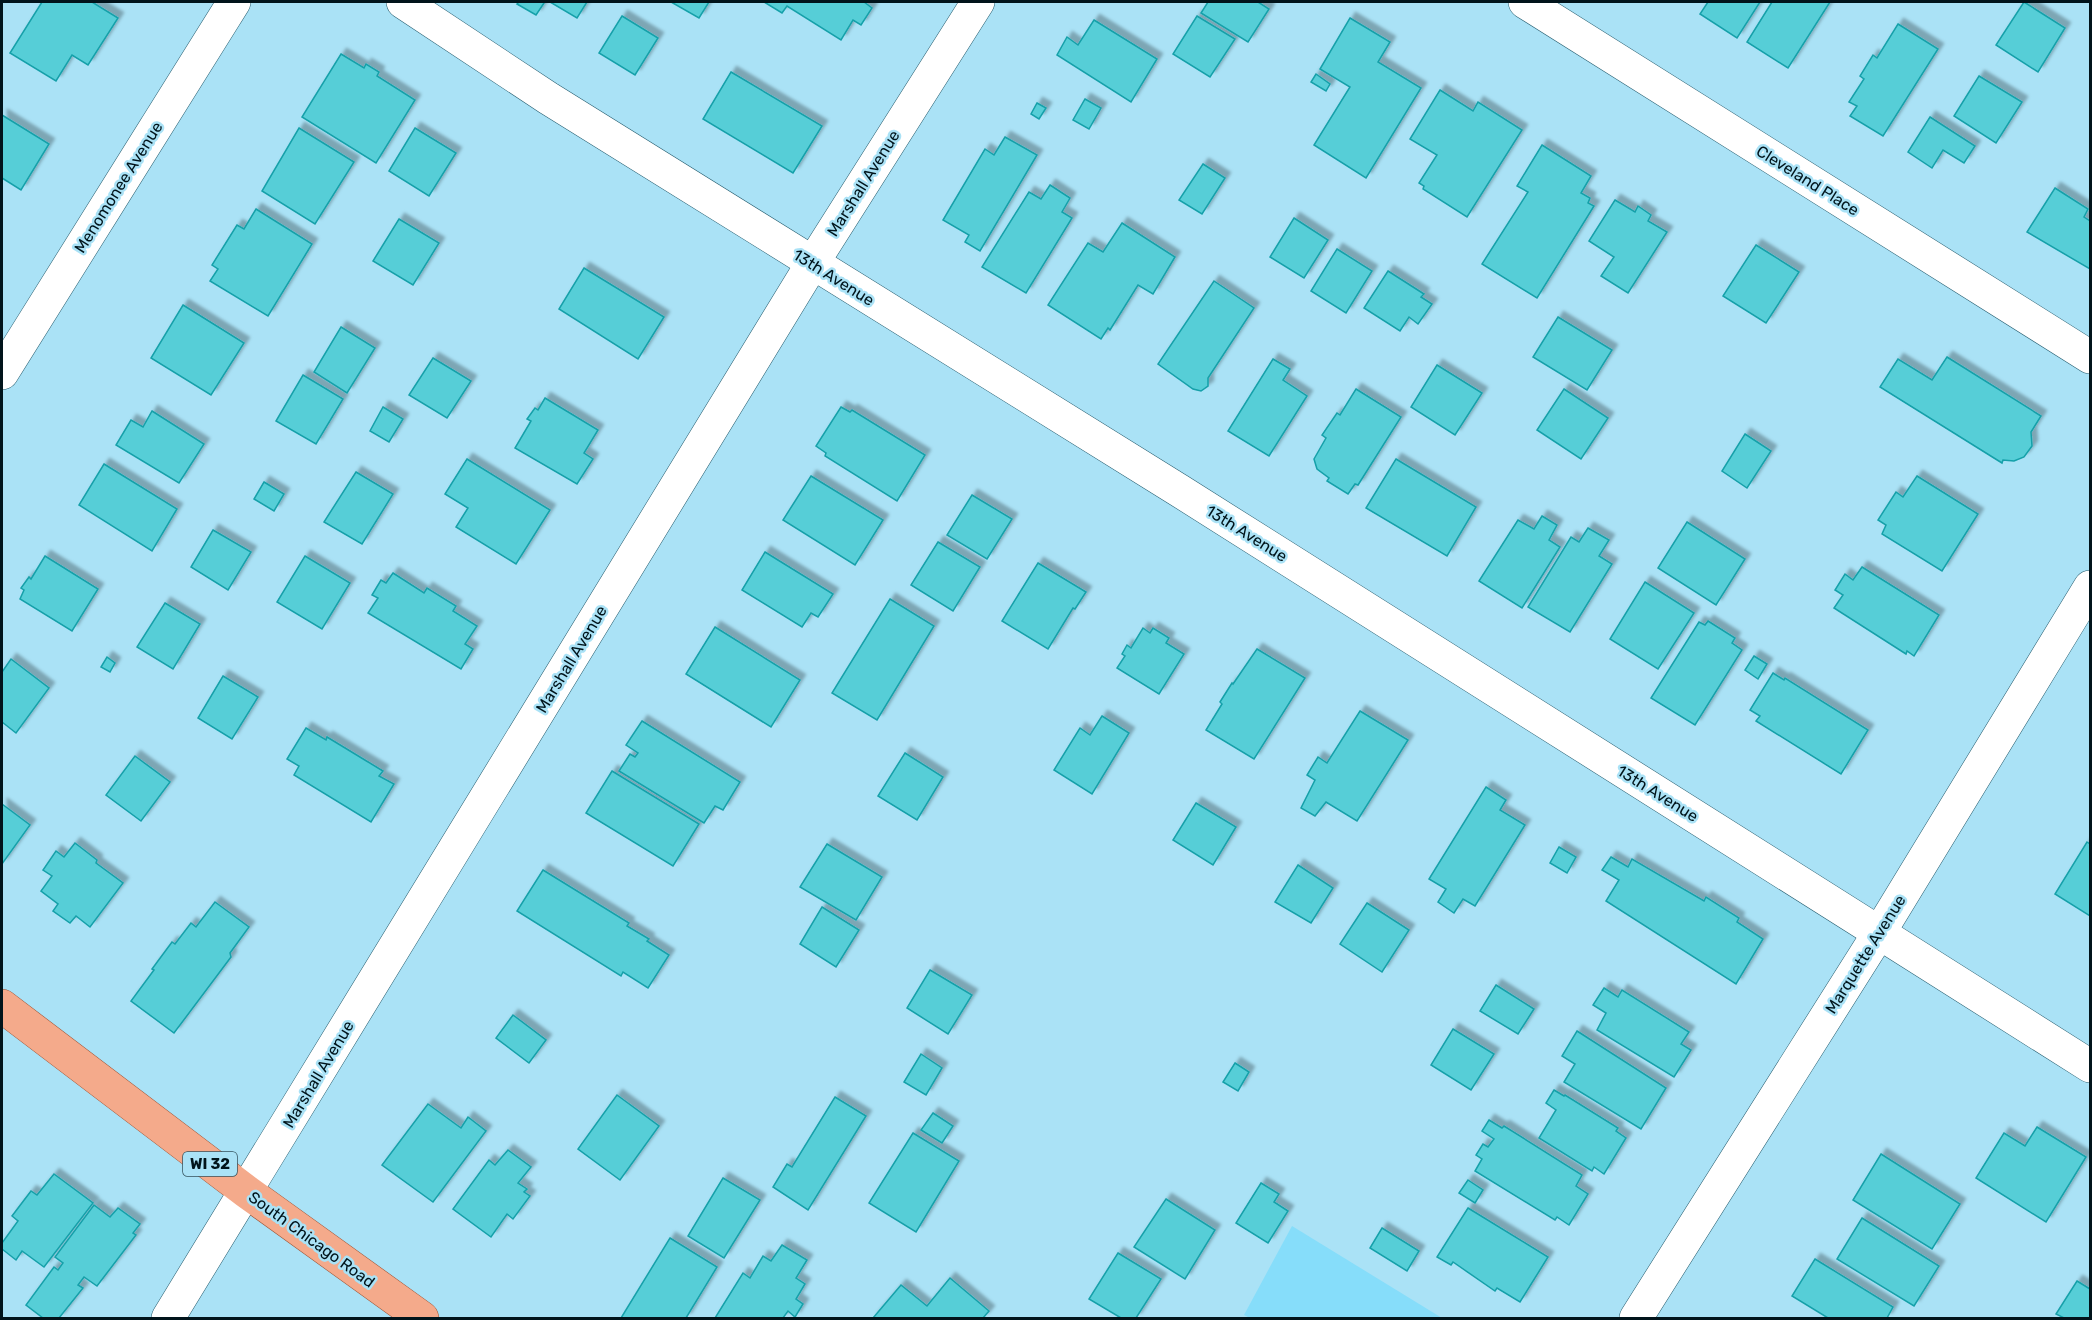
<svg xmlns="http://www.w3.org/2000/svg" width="2092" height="1320" viewBox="0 0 2092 1320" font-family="Rubik,sans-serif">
  <defs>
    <filter id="shadow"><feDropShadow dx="5.5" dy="-5.5" stdDeviation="1.5" flood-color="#0004"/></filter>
  </defs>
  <rect width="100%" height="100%" fill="#aae2f6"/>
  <path fill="#86ddfa" d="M1292 1226 1442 1318H1250L1244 1315Z"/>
  <g fill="#57ced7" stroke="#14a0a9" stroke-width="1.5" filter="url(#shadow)">
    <path d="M42 2H92L118 18 88 65 72 55 56 81 10 53Z"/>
    <path d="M519 2H543L544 3 536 15 517 4Z"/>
    <path d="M550 2H587L577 18Z"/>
    <path d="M671 2H709L699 18Z"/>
    <path d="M764 2H864L872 8 861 25 853 20 841 40 787 6 782 13Z"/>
    <path d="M1208 2H1258L1269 9 1248 42 1201 13Z"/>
    <path d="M1708 2H1760L1737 38 1700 14Z"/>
    <path d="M1772 2H1830L1788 68 1747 42Z"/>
    <path d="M2024 2 2065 28 2038 72 1996 45Z"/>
    <path d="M622 16 658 38 635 75 599 53Z"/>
    <path d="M1197 16 1235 39 1210 77 1173 54Z"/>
    <path d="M1350 18 1390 42 1378 62 1421 88 1366 178 1314 145 1350 87 1320 69Z"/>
    <path d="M1094 20 1157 59 1131 102 1057 55 1067 37 1078 45Z"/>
    <path d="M1898 24 1938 49 1883 136 1850 116 1857 106 1849 102 1864 79 1860 76 1873 55 1877 58Z"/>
    <path d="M341 54 364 68 366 64 379 72 377 76 415 100 376 163 302 117Z"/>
    <path d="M731 72 822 126 793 173 703 119Z"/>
    <path d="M1316 74 1330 84 1326 91 1311 82Z"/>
    <path d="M1979 76 2022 102 1996 143 1954 116Z"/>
    <path d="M1440 90 1473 111 1478 102 1522 130 1467 217 1423 189 1424 186 1419 183 1437 155 1410 139Z"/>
    <path d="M1085 99 1101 108 1089 129 1073 120Z"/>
    <path d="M1037 103 1046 108 1039 119 1031 114Z"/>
    <path d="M2 115 49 144 21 190 2 178Z"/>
    <path d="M1930 117 1975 146 1964 163 1943 150 1932 168 1908 152Z"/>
    <path d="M299 128 354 162 315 224 262 191Z"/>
    <path d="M415 128 456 153 429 196 389 171Z"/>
    <path d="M1005 137 1037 155 980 251 965 242 969 235 943 220 985 149 994 155Z"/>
    <path d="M1542 145 1591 176 1581 193 1590 198 1588 203 1594 206 1537 298 1482 264 1528 192 1517 186Z"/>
    <path d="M1203 164 1225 178 1202 214 1179 200Z"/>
    <path d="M1050 185 1070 198 1062 212 1072 218 1026 293 982 267 1029 192 1041 199Z"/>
    <path d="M2055 188 2088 209 2084 217 2090 221V269L2027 232Z"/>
    <path d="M1615 200 1635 212 1638 206 1651 215 1648 221 1667 232 1628 293 1601 276 1614 257 1589 241Z"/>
    <path d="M256 209 312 244 268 316 210 281 218 269 212 265 237 225 244 229Z"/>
    <path d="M1294 218 1328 240 1304 278 1270 257Z"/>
    <path d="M399 219 439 243 413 285 373 261Z"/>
    <path d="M1122 223 1175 257 1153 294 1138 285 1110 330 1108 328 1101 339 1048 305 1088 243 1103 252Z"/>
    <path d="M1756 245 1799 272 1766 323 1723 296Z"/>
    <path d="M1337 249 1372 271 1346 313 1311 291Z"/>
    <path d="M584 268 664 317 638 359 559 309Z"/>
    <path d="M1388 271 1424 294 1421 297 1432 304 1418 324 1409 317 1400 331 1364 308Z"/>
    <path d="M1214 281 1254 308 1208 378V386L1201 391 1193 389 1158 364Z"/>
    <path d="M183 305 244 343 211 395 151 358Z"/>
    <path d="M1558 317 1612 350 1587 390 1533 357Z"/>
    <path d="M341 327 375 348 347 393 314 372Z"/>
    <path d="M1947 357 2041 416 2031 432 2032 446 2024 457 2014 461 2003 460 2002 463 1880 387 1898 359 1932 380Z"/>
    <path d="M433 358 471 381 447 418 409 395Z"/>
    <path d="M1273 359 1290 369 1283 380 1307 396 1269 456 1228 431Z"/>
    <path d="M1437 365 1482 393 1455 435 1411 407Z"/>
    <path d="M303 375 343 399 316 444 276 421Z"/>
    <path d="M1356 389 1401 417 1358 485 1355 484 1348 494 1327 481 1329 478 1317 469 1314 459 1326 438 1322 435 1337 413 1340 415Z"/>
    <path d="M1564 389 1608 418 1581 459 1537 430Z"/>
    <path d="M545 398 598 430 584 453 593 459 577 484 515 448 531 421 527 419 535 408 538 410Z"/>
    <path d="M383 407 403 419 389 442 370 431Z"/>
    <path d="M841 407 850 412 852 410 925 455 897 501 825 456 826 453 816 446Z"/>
    <path d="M152 411 204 444 179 483 116 445 131 420 143 427Z"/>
    <path d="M1745 434 1771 451 1747 488 1722 471Z"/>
    <path d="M467 459 550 510 516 564 456 527 468 508 445 494Z"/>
    <path d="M1396 459 1476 507 1447 556 1366 508Z"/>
    <path d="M104 464 177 509 152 551 79 505Z"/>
    <path d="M356 472 393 494 362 544 324 522Z"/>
    <path d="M811 476 883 520 855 565 783 520Z"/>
    <path d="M1917 476 1978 514 1942 571 1882 534 1886 525 1878 520 1896 492 1903 497Z"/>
    <path d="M264 482 284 494 274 511 254 499Z"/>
    <path d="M972 495 1012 519 987 559 947 535Z"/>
    <path d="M1542 516 1557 525 1549 540 1560 547 1522 608 1479 581 1518 520 1534 529Z"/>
    <path d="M1687 522 1745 559 1716 605 1658 568Z"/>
    <path d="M1588 528 1609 540 1599 556 1612 564 1570 632 1528 607 1571 537 1579 542Z"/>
    <path d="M213 530 251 552 228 590 191 567Z"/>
    <path d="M938 542 980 567 953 611 911 585Z"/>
    <path d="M765 552 833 594 818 617 811 613 802 627 742 590Z"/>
    <path d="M45 556 98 589 72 631 20 599 24 590 21 588 29 577 31 579Z"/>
    <path d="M305 556 350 583 322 629 277 602Z"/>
    <path d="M1038 563 1086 592 1075 609 1073 608 1048 649 1002 621Z"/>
    <path d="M1862 567 1939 615 1914 656 1907 651 1906 654 1834 608 1843 595 1835 590 1845 574 1853 580Z"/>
    <path d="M393 573 424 593 427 588 456 606 453 611 477 626 465 644 473 649 461 669 368 613 378 598 372 595 381 580 386 583Z"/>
    <path d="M1645 582 1694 613 1658 669 1610 639Z"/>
    <path d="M890 599 934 626 877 720 832 693Z"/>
    <path d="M165 603 200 624 173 669 137 647Z"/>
    <path d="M1708 621 1735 638 1732 643 1742 650 1695 725 1651 698 1699 622 1705 625Z"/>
    <path d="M715 627 800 680 771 727 686 674Z"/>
    <path d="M1143 628 1150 633 1153 628 1169 638 1166 643 1184 654 1159 694 1117 668 1125 656 1122 654 1127 645 1131 648Z"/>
    <path d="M1257 649 1305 678 1254 759 1206 730 1222 704 1220 702 1232 683 1233 684Z"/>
    <path d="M1754 656 1767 664 1758 679 1745 670Z"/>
    <path d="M107 657 115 663 110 672 101 667Z"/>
    <path d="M11 659 49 688 16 733 2 722V672Z"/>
    <path d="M1773 673 1784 680 1785 678 1868 730 1841 774 1756 721 1760 716 1750 710Z"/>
    <path d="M223 676 258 697 232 739 198 718Z"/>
    <path d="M1360 711 1408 740 1357 821 1326 802 1315 816 1301 808 1315 780 1307 775 1318 757 1327 763Z"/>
    <path d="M1102 716 1129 733 1092 794 1054 770 1080 728 1090 735Z"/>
    <path d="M642 721 740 782 723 810 715 806 704 823 619 771 630 754 635 757 638 753 626 745Z"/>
    <path d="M306 728 326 740 327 737 383 771 379 776 394 784 371 822 294 775 299 766 287 759Z"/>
    <path d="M905 753 943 777 917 820 878 796Z"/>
    <path d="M135 756 170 782 141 821 106 795Z"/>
    <path d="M612 771 699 824 673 866 586 813Z"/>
    <path d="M1486 787 1506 800 1500 810 1525 825 1475 906 1463 899 1454 913 1438 902 1446 889 1429 879Z"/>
    <path d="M1196 803 1236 827 1213 865 1173 840Z"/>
    <path d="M2 804 30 825 2 864Z"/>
    <path d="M2087 842 2090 844V916L2055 894Z"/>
    <path d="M75 843 97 860 96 863 123 883 90 927 76 916 70 923 53 911 58 904 41 891 52 876 43 870 56 851 64 857Z"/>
    <path d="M827 844 882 877 856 920 800 887Z"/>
    <path d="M1559 847 1576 857 1567 873 1550 863Z"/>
    <path d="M1611 857 1628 867 1632 859 1704 901 1706 897 1739 918 1737 922 1763 939 1736 984 1606 901 1619 880 1602 870Z"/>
    <path d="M1298 865 1333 888 1311 923 1275 902Z"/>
    <path d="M543 870 629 923 627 926 649 939 647 941 669 955 648 988 623 972 621 976 517 911Z"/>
    <path d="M215 902 249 927 230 953 231 957 174 1033 131 1001 154 970 152 969 172 942 175 944 191 923 196 927Z"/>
    <path d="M1367 903 1409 930 1382 972 1340 944Z"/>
    <path d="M822 907 859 930 836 967 800 944Z"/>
    <path d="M930 970 972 995 948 1034 907 1008Z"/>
    <path d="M1496 985 1534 1009 1518 1034 1480 1011Z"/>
    <path d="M1604 988 1618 997 1622 990 1689 1032 1681 1044 1691 1050 1674 1077 1597 1030 1606 1013 1593 1005Z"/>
    <path d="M513 1015 546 1040 529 1063 496 1038Z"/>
    <path d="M1453 1029 1494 1054 1471 1090 1431 1065Z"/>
    <path d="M1577 1031 1666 1088 1641 1129 1564 1082 1575 1064 1562 1056Z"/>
    <path d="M921 1054 942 1068 926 1095 904 1082Z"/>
    <path d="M1235 1063 1249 1072 1238 1091 1223 1082Z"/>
    <path d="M1554 1090 1564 1096 1565 1095 1618 1128 1616 1131 1626 1138 1604 1174 1594 1167 1592 1171 1539 1138 1556 1110 1546 1103Z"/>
    <path d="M617 1095 659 1126 620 1180 578 1149Z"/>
    <path d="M835 1097 866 1116 808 1210 773 1187 787 1164 792 1167Z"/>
    <path d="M428 1104 461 1128 468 1117 486 1131 433 1202 382 1165Z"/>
    <path d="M933 1113 953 1126 942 1143 921 1130Z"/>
    <path d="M1489 1120 1502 1128 1504 1126 1582 1175 1576 1186 1588 1194 1569 1225 1557 1217 1555 1220 1475 1171 1482 1159 1476 1155 1483 1144 1488 1147 1494 1139 1482 1131Z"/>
    <path d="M2037 1127 2086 1157 2046 1222 1976 1178 2004 1133 2025 1146Z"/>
    <path d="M913 1133 959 1161 916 1232 869 1203Z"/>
    <path d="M508 1150 531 1167 518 1183 527 1189 524 1192 530 1196 513 1219 507 1214 491 1237 453 1209 489 1160 495 1165Z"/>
    <path d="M1881 1154 1960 1204 1932 1249 1853 1200Z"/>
    <path d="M54 1174 93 1203 44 1267 22 1251 16 1260 2 1249V1243L18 1221 12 1216 31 1191 37 1195Z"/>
    <path d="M723 1178 760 1200 724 1258 688 1236Z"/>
    <path d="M1468 1180 1483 1190 1475 1203 1459 1193Z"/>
    <path d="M1261 1183 1279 1194 1274 1202 1288 1211 1268 1243 1236 1223Z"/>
    <path d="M1166 1199 1215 1230 1185 1279 1134 1247Z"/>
    <path d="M94 1205 110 1217 118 1208 140 1224 133 1233 136 1235 97 1286 84 1277 78 1285 83 1288 59 1318H43L26 1305 54 1267 58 1270 63 1263 55 1257Z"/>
    <path d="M1468 1208 1548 1257 1520 1302 1497 1288 1495 1291 1453 1262 1451 1265 1437 1257Z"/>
    <path d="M1862 1218 1939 1266 1914 1306 1837 1259Z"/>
    <path d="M1382 1228 1419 1251 1407 1271 1370 1248Z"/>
    <path d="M670 1238 717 1267 686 1318H621Z"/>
    <path d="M782 1245 807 1260 796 1278 805 1284 796 1299 803 1304 795 1317 788 1311 783 1318H715L743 1273 750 1278 763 1256 771 1261Z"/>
    <path d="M1118 1253 1161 1279 1136 1318H1121L1089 1299Z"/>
    <path d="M1815 1259 1893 1307 1887 1318H1828L1792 1296Z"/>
    <path d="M950 1278 989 1311 983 1318H873L901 1285 927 1306Z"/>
    <path d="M2077 1281 2090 1289V1318H2064L2056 1314Z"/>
  </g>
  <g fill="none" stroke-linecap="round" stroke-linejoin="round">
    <defs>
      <g id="minor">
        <path d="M403 2 548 98 1180 491 2090 1066"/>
        <path d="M1525 2 2090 357"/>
        <path d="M2 373 234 2"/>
        <path d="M168 1318 812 264 978 2"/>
        <path d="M1636 1318 1879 933 2090 587"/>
      </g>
      <path id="primary" d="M2 1006 247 1192 422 1318"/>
    </defs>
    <use href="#minor" stroke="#265d6f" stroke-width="34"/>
    <use href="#primary" stroke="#9a5032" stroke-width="34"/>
    <use href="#minor" stroke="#fff" stroke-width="33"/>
    <use href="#primary" stroke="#f4aa8b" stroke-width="33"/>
  </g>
  <g text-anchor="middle" stroke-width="5" stroke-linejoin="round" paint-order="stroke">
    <rect fill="#aae2f6" stroke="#34525d" stroke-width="1.5" x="183" y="1152" width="54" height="24" rx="4.5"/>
    <g font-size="15" font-weight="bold" fill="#01141b">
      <text x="210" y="1169">WI 32</text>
    </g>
    <g font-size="16" fill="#01141b" stroke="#aae2f6">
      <text transform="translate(1808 180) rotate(32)" y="6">Cleveland Place</text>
      <text transform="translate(863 183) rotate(-58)" y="6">Marshall Avenue</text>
      <text transform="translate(118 187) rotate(-58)" y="6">Menomonee Avenue</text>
      <text transform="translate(834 277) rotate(32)" y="6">13th Avenue</text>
      <text transform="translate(1247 533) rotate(32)" y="6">13th Avenue</text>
      <text transform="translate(571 659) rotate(-59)" y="6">Marshall Avenue</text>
      <text transform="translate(1658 793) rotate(32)" y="6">13th Avenue</text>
      <text transform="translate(1865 954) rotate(-58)" y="6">Marquette Avenue</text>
      <text transform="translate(318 1074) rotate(-59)" y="6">Marshall Avenue</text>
      <text transform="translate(312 1239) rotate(36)" y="6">South Chicago Road</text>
    </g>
  </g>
  <rect width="2092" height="1320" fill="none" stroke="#01141b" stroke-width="6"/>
</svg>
